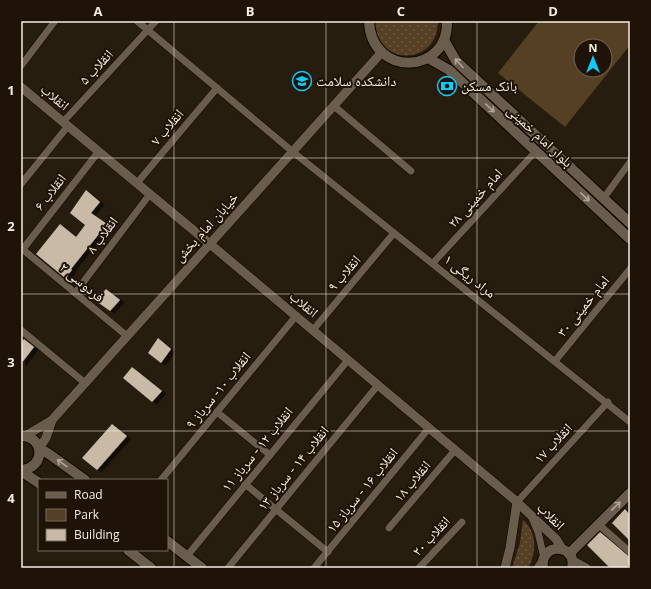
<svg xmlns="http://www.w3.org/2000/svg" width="651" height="589" viewBox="0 0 651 589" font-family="'Open Sans','Noto Naskh Arabic',sans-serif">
  <defs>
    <pattern id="grass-dots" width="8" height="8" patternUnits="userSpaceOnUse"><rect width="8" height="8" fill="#554023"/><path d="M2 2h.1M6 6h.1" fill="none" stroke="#6e5c43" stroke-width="1.8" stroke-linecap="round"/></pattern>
    <filter id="shadow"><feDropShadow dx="4.5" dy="2.5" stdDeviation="0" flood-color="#0009"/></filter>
  </defs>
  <rect width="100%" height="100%" fill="#271d0e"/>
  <g fill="url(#grass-dots)">
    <path d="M375 21H438C438 67 374 67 375 21Z"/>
    <path d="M523 520C537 532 537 553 528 568H512L520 543Z"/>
  </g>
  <path fill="#554023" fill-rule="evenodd" d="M539 21H625L630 25V45L565 127 498 73ZM581 46H605V70H581Z"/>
  <g fill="#c9baa8" filter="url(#shadow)">
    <path d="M86 190 100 202 91 213 107 224 71 269 72 270 65 278 36 254 60 224 76 237 85 225 70 213Z"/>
    <path d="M106 289 120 300 110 311 96 301Z"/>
    <path d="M158 338 171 349 161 363 148 353Z"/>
    <path d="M24 339 34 347 21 364V343Z"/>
    <path d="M132 367 162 391 152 402 123 378Z"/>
    <path d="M112 424 127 436 97 470 82 458Z"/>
    <path d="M625 509 630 515V541L612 523Z"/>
    <path d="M600 532 630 557V563L626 568H610L587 545Z"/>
  </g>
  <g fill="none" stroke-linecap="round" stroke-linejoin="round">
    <defs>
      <g id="minor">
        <path d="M137 21 293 152 630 422"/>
        <path d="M21 66 55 21"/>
        <path d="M334 106 411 171"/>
        <path d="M63 122 156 21"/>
        <path d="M137 183 217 88"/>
        <path d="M21 184 68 126"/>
        <path d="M603 199 630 162"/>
        <path d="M21 248 127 336"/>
        <path d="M23 249 99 151"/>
        <path d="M433 263 536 151"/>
        <path d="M75 293 150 194"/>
        <path d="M21 330 85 383"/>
        <path d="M313 330 394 233"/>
        <path d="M555 361 630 269"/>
        <path d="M217 412 270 455"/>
        <path d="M161 480 296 316"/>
        <path d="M245 484 328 552"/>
        <path d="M517 502 608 402"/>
        <path d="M532 518 538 532 544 558 537 568"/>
        <path d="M598 524 630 552"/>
        <path d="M389 528 455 450"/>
        <path d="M187 556 348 360"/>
        <path d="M228 568 378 385"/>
        <path d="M314 568 429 428"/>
        <path d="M419 568 462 522"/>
      </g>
      <g id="tertiary">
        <path d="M21 87 210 244 517 502 556 539 563 550"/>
        <path d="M25 436 52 420 381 53"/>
        <path d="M39 448 46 438 52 420"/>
        <path d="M573 561 586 568"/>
        <path d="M505 568 510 548 517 502"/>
      </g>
      <g id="secondary">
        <path d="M369 21C371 78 449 75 447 21"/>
        <path d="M444 40 456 61 630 223"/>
        <path d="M428 58 449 70 630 239"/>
        <path d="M21 436C45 436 46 468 21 470"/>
        <path d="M39 448 49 454 85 480"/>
        <path d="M21 471 39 483"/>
        <path d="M167 541 202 568"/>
        <path d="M128 550 151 568"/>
        <path d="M569 554 630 493"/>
        <path d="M543 568C539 542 578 543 572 568"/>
      </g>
    </defs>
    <use href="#minor" stroke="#100700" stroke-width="8"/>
    <use href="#tertiary" stroke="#100700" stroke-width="10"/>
    <use href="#secondary" stroke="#100700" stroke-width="12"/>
    <use href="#minor" stroke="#6a5d4d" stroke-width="7"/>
    <use href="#tertiary" stroke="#6a5d4d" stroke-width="9"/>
    <use href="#secondary" stroke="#6a5d4d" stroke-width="10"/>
  </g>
  <defs><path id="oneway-shaft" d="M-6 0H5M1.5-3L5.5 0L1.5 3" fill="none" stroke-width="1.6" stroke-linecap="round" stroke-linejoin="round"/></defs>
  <g stroke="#b0a598">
    <use href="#oneway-shaft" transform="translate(459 63) rotate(-132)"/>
    <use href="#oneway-shaft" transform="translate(490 108) rotate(43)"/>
    <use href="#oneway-shaft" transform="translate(585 197) rotate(43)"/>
    <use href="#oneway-shaft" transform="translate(62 463) rotate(-144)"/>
    <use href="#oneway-shaft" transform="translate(616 506) rotate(-44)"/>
  </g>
  <path fill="none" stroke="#f5ede4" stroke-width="1" stroke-opacity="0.55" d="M174 21V568M326 21V568M477 21V568M21 158H630M21 294H630M21 431H630"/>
  <defs>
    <symbol id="university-ring" viewBox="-11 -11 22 22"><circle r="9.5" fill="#1e1306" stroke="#10cafa" stroke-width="1.5"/><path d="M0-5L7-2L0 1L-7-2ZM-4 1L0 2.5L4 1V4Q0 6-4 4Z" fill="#10cafa"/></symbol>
    <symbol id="bank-ring" viewBox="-11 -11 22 22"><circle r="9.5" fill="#1e1306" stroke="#10cafa" stroke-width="1.5"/><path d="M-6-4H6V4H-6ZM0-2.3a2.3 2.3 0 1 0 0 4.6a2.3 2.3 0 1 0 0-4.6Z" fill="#10cafa"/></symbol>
  </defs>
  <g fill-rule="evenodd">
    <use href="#university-ring" x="291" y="70" width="22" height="22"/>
    <use href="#bank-ring" x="436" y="75" width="22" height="22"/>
  </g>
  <g text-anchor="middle" stroke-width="4" stroke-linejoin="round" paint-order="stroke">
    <g font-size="14" fill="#f5ede4" stroke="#1e1306">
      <text transform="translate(96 67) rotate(-47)" y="5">انقلاب ۵</text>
      <text transform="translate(55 97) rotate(40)" y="5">انقلاب</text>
      <text transform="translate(167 127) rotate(-50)" y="5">انقلاب ۷</text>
      <text transform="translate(540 136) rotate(43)" y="5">بلوار امام خمینی</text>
      <text transform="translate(50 192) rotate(-52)" y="5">انقلاب ۶</text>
      <text transform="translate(475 198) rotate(-48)" y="5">امام خمینی ۲۸</text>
      <text transform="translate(206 227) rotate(-48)" y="5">خیابان امام بخش</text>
      <text transform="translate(102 235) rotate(-53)" y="5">انقلاب ۸</text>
      <text transform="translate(344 273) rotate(-50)" y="5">انقلاب ۹</text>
      <text transform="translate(470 276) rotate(38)" y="5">مراد ریگی ۱</text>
      <text transform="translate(82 282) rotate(40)" y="5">فردوسی ۲</text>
      <text transform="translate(304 304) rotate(40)" y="5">انقلاب</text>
      <text transform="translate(583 306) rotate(-51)" y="5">امام خمینی ۳۰</text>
      <text transform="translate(218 390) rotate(-51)" y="5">انقلاب ۱۰- سرباز ۹</text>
      <text transform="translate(553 443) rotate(-47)" y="5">انقلاب ۱۷</text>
      <text transform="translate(257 449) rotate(-51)" y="5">انقلاب ۱۲ - سرباز ۱۱</text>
      <text transform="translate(293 468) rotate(-51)" y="5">انقلاب ۱۴ - سرباز ۱۳</text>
      <text transform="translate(412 481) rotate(-50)" y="5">انقلاب ۱۸</text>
      <text transform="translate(362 490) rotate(-51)" y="5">انقلاب ۱۶ - سرباز ۱۵</text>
      <text transform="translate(551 516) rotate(44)" y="5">انقلاب</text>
      <text transform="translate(431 536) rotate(-47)" y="5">انقلاب ۲۰</text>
    </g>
    <g font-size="14" fill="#f5ede4" stroke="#1e1306" text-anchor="start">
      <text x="316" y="86">دانشکده سلامت</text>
      <text x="461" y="91">بانک مسکن</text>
    </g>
  </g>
  <rect width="651" height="589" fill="none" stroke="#1e1306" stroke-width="44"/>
  <rect x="38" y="479" width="130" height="72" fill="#1e1306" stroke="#746a5f"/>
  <rect x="46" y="492" width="20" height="6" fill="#6a5d4d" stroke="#746a5f"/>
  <text x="74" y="499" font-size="12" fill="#f5ede4">Road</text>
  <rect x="46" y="509" width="20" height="12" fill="#554023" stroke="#746a5f"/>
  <text x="74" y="519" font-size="12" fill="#f5ede4">Park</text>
  <rect x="46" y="529" width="20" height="12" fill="#c9baa8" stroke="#746a5f"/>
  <text x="74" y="539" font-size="12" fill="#f5ede4">Building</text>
  <g transform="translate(593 58)"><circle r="19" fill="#1e1306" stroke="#746a5f"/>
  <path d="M0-3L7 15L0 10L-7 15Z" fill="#10cafa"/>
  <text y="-6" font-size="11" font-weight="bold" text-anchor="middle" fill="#f5ede4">N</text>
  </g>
  <rect x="22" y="22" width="607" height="545" fill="none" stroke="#f5ede4" stroke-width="1.5"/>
  <g font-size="13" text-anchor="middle" font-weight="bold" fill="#f5ede4">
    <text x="98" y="16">A</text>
    <text x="250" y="16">B</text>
    <text x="401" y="16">C</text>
    <text x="553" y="16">D</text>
    <text x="11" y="95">1</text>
    <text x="11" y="231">2</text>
    <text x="11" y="367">3</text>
    <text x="11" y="503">4</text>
  </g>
</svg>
